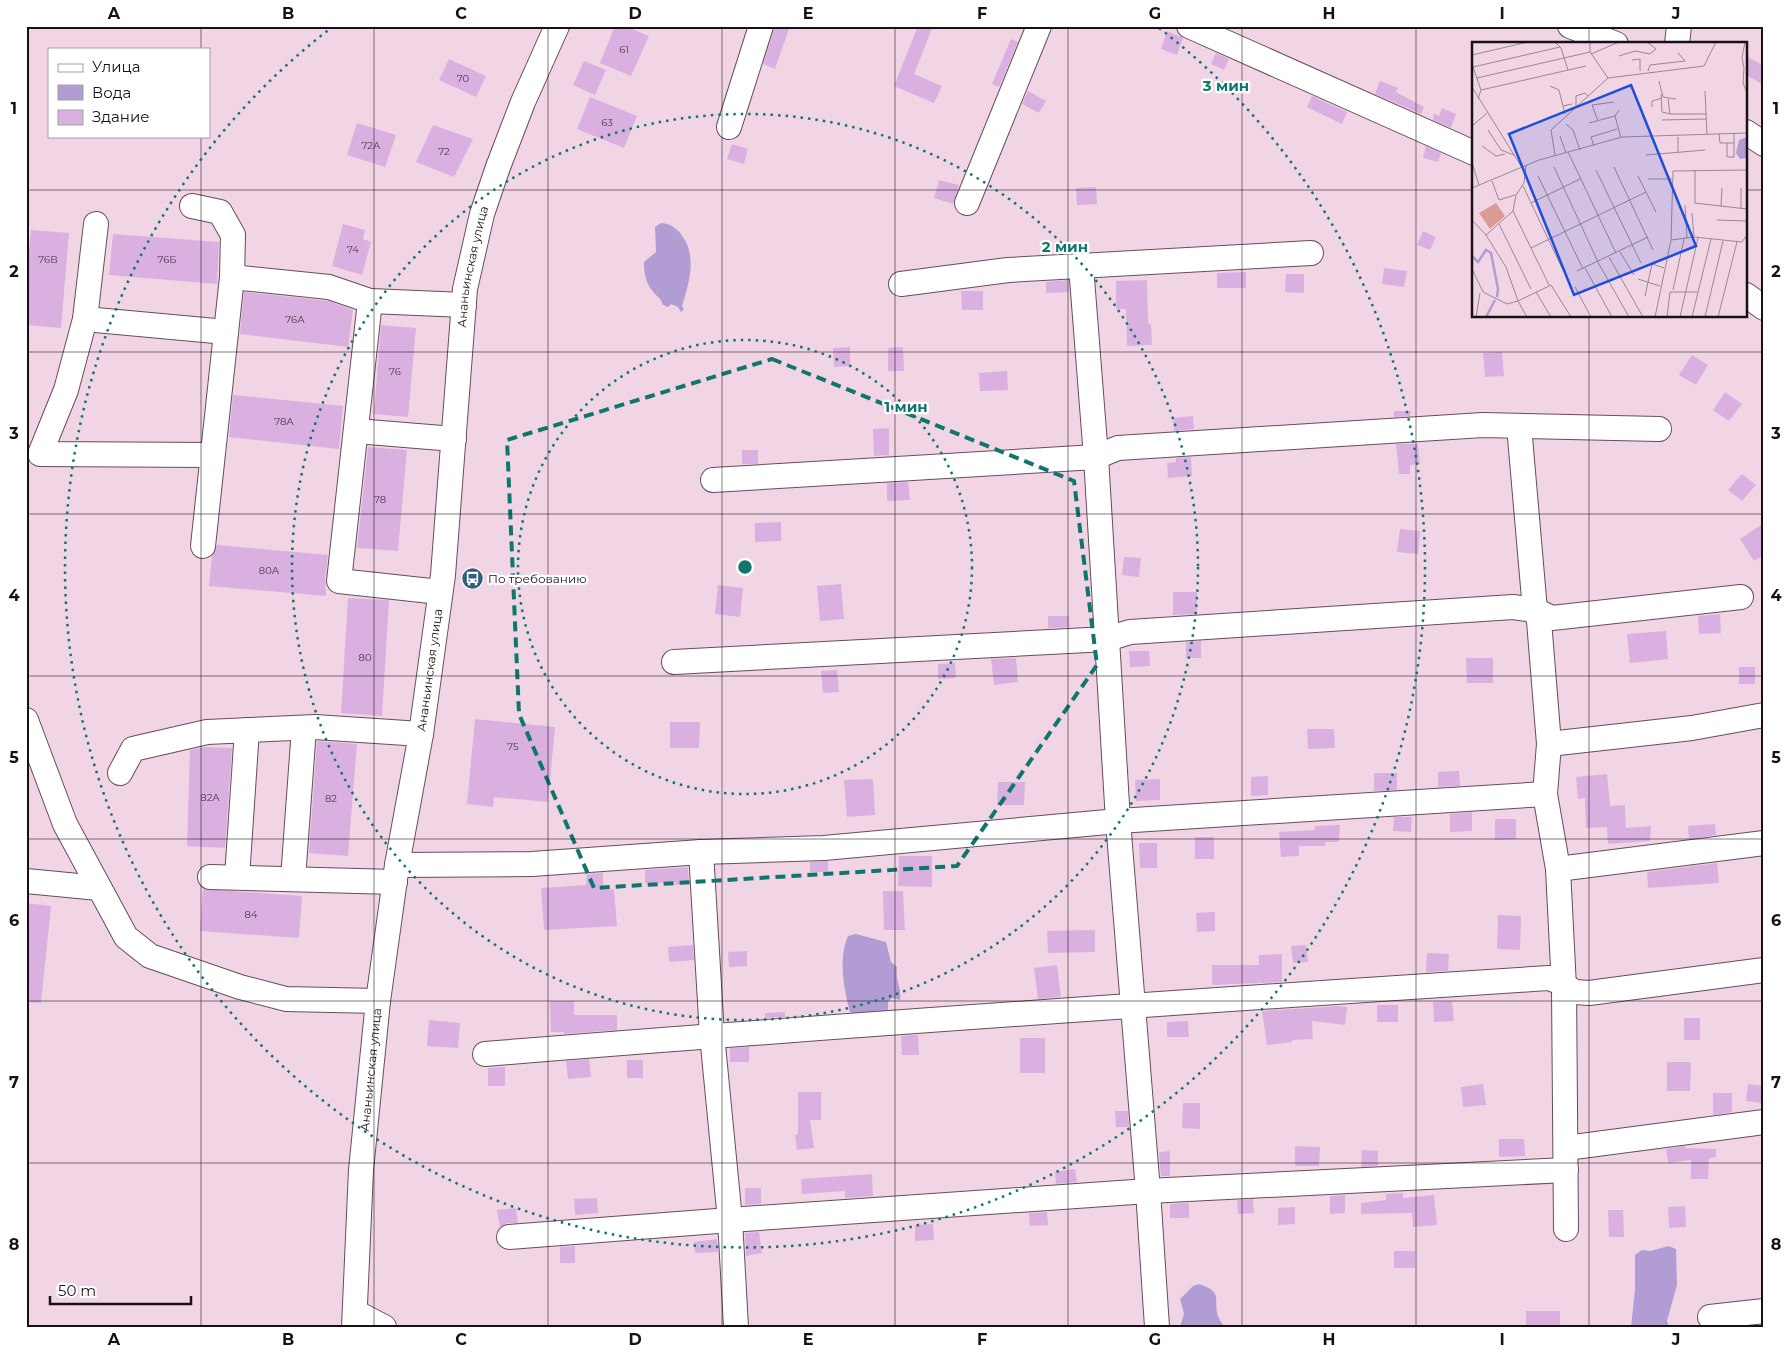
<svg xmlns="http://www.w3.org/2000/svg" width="1790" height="1353" viewBox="0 0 1790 1353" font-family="Montserrat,sans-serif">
  <rect width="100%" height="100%" fill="#f2d5e5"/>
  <g fill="#b19cd3">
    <path d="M661 223C671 224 677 228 683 237 697 258 689 283 682 306L684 309 681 312 678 307 671 304 668 307 663 305C661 299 658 297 654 293 646 284 644 274 644 262L656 252 655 227Z"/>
    <path d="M856 934 886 942 891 962 897 967C895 981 902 988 900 1000L892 998 888 1002V1010C874 1018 864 1014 850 1012 844 989 838 958 848 936Z"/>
    <path d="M1669 1246 1676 1249 1677 1285 1667 1321 1669 1327H1631L1635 1290V1255L1642 1250 1650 1251Z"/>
    <path d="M1199 1284C1227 1293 1210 1302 1220 1320 1221 1323 1223 1324 1224 1327H1180L1184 1314 1180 1299 1193 1286Z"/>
  </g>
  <g fill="#dab0e0">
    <path d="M615 26H625L649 36 631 76 600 63Z"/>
    <path d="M775 26H790L775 69 763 64Z"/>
    <path d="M918 26H933L914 74 942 86 934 103 894 86Z"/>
    <path d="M1167 31 1183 38 1177 55 1161 49Z"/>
    <path d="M1011 39 1018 42 999 87 992 84Z"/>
    <path d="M1216 53 1229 59 1224 70 1211 64Z"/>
    <path d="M1746 56 1764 66V85L1746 75Z"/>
    <path d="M449 59 486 76 476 97 439 80Z"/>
    <path d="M584 61 606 70 595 95 573 85Z"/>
    <path d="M1380 81 1398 88 1396 92 1424 107 1421 114 1375 94Z"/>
    <path d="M1028 91 1046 101 1039 113 1022 104Z"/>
    <path d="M1312 96 1347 112 1342 124 1307 107Z"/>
    <path d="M590 97 637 116 624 148 577 129Z"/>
    <path d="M1442 108 1456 114 1451 128 1433 120 1434 113 1439 116Z"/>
    <path d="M357 123 396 135 385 167 347 155Z"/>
    <path d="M433 125 473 139 454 177 416 162Z"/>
    <path d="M732 144 748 149 744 164 727 159Z"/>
    <path d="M1426 146 1441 153 1438 162 1423 158Z"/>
    <path d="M939 180 959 185 953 204 934 198Z"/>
    <path d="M1096 187 1097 204 1077 205 1076 188Z"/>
    <path d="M343 224 365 230 363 239 371 242 362 275 332 266Z"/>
    <path d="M31 230 69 233 61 328 26 325V285Z"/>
    <path d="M1423 231 1436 237 1430 250 1417 245Z"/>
    <path d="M113 234 219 242 217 284 109 275Z"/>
    <path d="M1384 268 1407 271 1404 287 1382 284Z"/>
    <path d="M1246 272V288H1217V273Z"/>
    <path d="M1286 274H1304V293L1285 292Z"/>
    <path d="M1068 280 1069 292 1046 293V282Z"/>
    <path d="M1147 280 1148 324H1151L1152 345 1127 346 1126 309H1116V281Z"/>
    <path d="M961 291H983V310H962Z"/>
    <path d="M244 292 329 301 353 310 348 347 240 334Z"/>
    <path d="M381 325 416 328 408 417 374 414Z"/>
    <path d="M850 347V366L834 367 833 348Z"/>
    <path d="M903 347 904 371H888V348Z"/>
    <path d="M1502 352 1504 376 1485 377 1483 353Z"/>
    <path d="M1692 355 1708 365 1696 385 1679 375Z"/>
    <path d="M1007 371 1008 390 980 391 979 373Z"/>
    <path d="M1725 392 1742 404 1729 421 1713 410Z"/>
    <path d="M233 395 343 406 339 449 229 437Z"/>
    <path d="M1394 411H1411L1410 416 1394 417Z"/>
    <path d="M1193 416 1194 429 1174 431 1173 418Z"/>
    <path d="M889 428V455L874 456 873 429Z"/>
    <path d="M1396 444H1418L1420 464 1410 465V474H1399Z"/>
    <path d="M368 447 407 450 398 551 357 548Z"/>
    <rect x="742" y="450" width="16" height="14"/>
    <path d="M1191 457 1192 476 1168 478 1167 463 1176 462V458Z"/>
    <path d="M1742 474 1756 485 1742 501 1728 490Z"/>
    <path d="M908 482 910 500 887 501V483Z"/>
    <path d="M781 522V541L755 542V523Z"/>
    <path d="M1764 523V555L1754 561 1740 539Z"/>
    <path d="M1400 529 1420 531 1418 554 1397 552Z"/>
    <path d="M217 545 328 555 325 579 326 596 209 586 212 556Z"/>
    <path d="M1124 557 1141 558 1139 577 1122 575Z"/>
    <path d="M841 584 844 619 820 621 817 586Z"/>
    <path d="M718 585 743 588 740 617 715 614Z"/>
    <path d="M1173 592H1197V614L1173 615Z"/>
    <path d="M348 598 389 600 382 716 341 713Z"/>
    <path d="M1720 614 1721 633 1699 634 1698 616Z"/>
    <path d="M1048 616H1069V627L1048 628Z"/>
    <path d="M1666 631 1668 659 1630 663 1627 634Z"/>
    <path d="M1199 641H1201V658H1186V642Z"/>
    <path d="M1129 651H1149L1150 666 1130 667Z"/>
    <path d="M1016 658 1018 682 994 685 991 659Z"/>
    <path d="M1466 658H1493V683H1467Z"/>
    <path d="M955 663 956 678 938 679V664Z"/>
    <rect x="1739" y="667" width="16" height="17"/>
    <path d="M837 670 839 692 823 693 821 671Z"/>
    <path d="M475 719 555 727 548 802 494 797 493 807 467 804Z"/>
    <path d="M670 722H700L699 748H670Z"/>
    <path d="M1307 729H1334L1335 748 1308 749Z"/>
    <path d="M317 741 357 744 348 856 309 853Z"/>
    <path d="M205 747 232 748 225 848 187 846 190 750Z"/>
    <path d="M1459 771 1460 786 1438 787V772Z"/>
    <path d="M1374 773H1397V790L1374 791Z"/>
    <path d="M1607 774 1610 806 1625 805 1626 828 1651 826 1650 841 1608 844 1607 827 1586 828 1585 798 1578 799 1576 777Z"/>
    <path d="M1268 776V795L1251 796V777Z"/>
    <path d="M873 779 875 815 847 817 844 780Z"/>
    <path d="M1160 779V800L1136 801 1135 780Z"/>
    <path d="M998 782H1025L1024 805H997Z"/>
    <path d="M1472 812V831L1450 832V814Z"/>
    <path d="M1394 817H1412L1411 832 1393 831Z"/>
    <path d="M1495 819H1516V839L1495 840Z"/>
    <path d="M1715 824 1716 835 1689 839 1688 826Z"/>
    <path d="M1340 825 1339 842H1325V846H1299V856L1281 857 1279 832 1315 830V826Z"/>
    <rect x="1195" y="837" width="19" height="22"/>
    <path d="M1139 843H1157V868H1140Z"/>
    <path d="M899 856H932V887L898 886Z"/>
    <path d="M828 861V872H810V862Z"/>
    <path d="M1717 863 1719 883 1648 888 1647 872Z"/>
    <path d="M688 867 689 884 675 885V882L645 883V870Z"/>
    <path d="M603 873V890L614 889 617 926 544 930 541 888 586 885 587 874Z"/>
    <path d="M203 889 302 896 299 938 200 931Z"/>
    <path d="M883 891H903L905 930H884Z"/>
    <path d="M26 903 51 906 41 1003 26 1002Z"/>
    <path d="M1215 912V931L1197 932 1196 913Z"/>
    <path d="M1498 915 1521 916 1520 950 1497 949Z"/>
    <path d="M1095 930V952L1048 953 1047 931Z"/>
    <path d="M693 945 694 960 669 962 668 947Z"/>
    <path d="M1306 945 1308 962 1293 963 1291 946Z"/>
    <path d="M747 951V966L729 967 728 952Z"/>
    <path d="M1427 953 1449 954 1448 971 1426 972Z"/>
    <path d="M1282 954V982L1212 985V965H1259V955Z"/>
    <path d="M1057 965 1061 997 1038 999 1034 968Z"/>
    <path d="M550 1001H574V1015H617V1030L564 1034V1032H551Z"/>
    <path d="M1452 1001 1454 1021 1434 1022 1433 1002Z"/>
    <rect x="1377" y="1005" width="21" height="17"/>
    <path d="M1337 1006 1347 1007 1345 1025 1312 1021 1313 1039 1292 1040V1042L1267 1045 1262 1011Z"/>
    <path d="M785 1012V1017L765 1018V1013Z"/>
    <rect x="1684" y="1018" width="16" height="22"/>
    <path d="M429 1020 460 1023 458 1048 427 1046Z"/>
    <path d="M1188 1021 1189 1037H1167V1022Z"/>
    <path d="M911 1035H918L919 1055H902L901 1036Z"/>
    <rect x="1020" y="1038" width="25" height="35"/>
    <path d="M749 1047V1062H730V1048Z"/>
    <path d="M589 1059 591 1077 568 1079 566 1061Z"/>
    <rect x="627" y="1060" width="16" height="18"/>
    <path d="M1667 1062H1691L1690 1091H1667Z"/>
    <path d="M500 1067H505V1086H488V1068Z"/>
    <path d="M1483 1084 1486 1105 1463 1107 1461 1087Z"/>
    <path d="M1748 1084 1764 1086 1762 1103 1746 1101Z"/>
    <path d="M798 1092H821V1120H810L814 1148 797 1150 795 1135 798 1134Z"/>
    <path d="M1713 1093H1732V1112L1713 1115Z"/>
    <path d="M1183 1103H1200V1129L1182 1128Z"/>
    <path d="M1115 1111H1128L1129 1127H1116Z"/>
    <path d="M1499 1139H1524L1525 1156 1499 1157Z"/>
    <path d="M1295 1146 1320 1147 1319 1166H1295Z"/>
    <path d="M1684 1146 1685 1148 1716 1149V1157L1709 1158 1708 1179H1691V1160L1668 1163 1666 1149Z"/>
    <path d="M1362 1150 1378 1151V1166L1361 1167Z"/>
    <path d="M1170 1151V1176H1161L1159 1152Z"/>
    <path d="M1075 1169 1077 1182 1056 1184 1055 1172Z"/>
    <path d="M872 1174 873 1196 845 1198V1191L802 1194 801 1179Z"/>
    <path d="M745 1188H761V1204L745 1205Z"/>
    <path d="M1403 1193V1198L1434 1195 1437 1225 1413 1227 1412 1213 1361 1214V1203L1386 1200V1194Z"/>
    <path d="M1345 1195V1213L1330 1214V1196Z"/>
    <path d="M597 1198 598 1213 575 1215 574 1199Z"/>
    <path d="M1253 1199 1254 1213 1238 1214 1237 1200Z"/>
    <path d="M1189 1203V1218H1170V1204Z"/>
    <path d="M1685 1206 1686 1227 1669 1228 1668 1207Z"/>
    <path d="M1295 1207V1224L1278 1225V1208Z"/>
    <path d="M516 1208 518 1223H507L500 1227 497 1210Z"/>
    <path d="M1608 1210H1623L1624 1237H1609Z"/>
    <path d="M1047 1212 1048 1225 1030 1226 1029 1213Z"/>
    <path d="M933 1224 934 1240 915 1241V1225Z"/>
    <path d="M759 1232 762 1253 746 1256 745 1233Z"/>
    <path d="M717 1239 718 1252 695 1253 694 1242Z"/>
    <path d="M575 1246V1263H560V1247Z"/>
    <rect x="1394" y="1251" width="21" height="17"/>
    <rect x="1526" y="1311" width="34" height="16"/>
  </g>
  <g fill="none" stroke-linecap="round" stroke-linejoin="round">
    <defs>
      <g id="minor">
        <path d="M1189 26 1474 153"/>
        <path d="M1570 26 1616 44"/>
        <path d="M1677 44 1679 26"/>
        <path d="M729 127 761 26"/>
        <path d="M1746 132 1764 144"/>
        <path d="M967 203 1039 26"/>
        <path d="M192 206 220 212 233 235 232 277 329 287 370 301 464 305"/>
        <path d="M96 224 85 319 66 390 40 454 212 455"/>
        <path d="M1081 266 1096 457 1118 821 1148 1191 1157 1327"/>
        <path d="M901 284 1008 270 1311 253"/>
        <path d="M1746 295 1764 308"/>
        <path d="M370 301 339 581 440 592"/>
        <path d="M85 319 226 332"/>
        <path d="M1519 426 1535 610 1539 621 1549 744 1545 794 1558 869 1564 987 1566 1229"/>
        <path d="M356 431 454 439"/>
        <path d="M713 480 1096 457 1118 448 1483 425 1659 429"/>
        <path d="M203 546 232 277"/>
        <path d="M674 662 1107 639 1130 632 1513 607 1535 610 1552 618 1741 597"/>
        <path d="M26 720 65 824 126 937 150 956 240 987 286 999 378 1001"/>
        <path d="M1549 744 1692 728 1764 715"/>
        <path d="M120 773 133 749 207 732 315 727 421 734"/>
        <path d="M701 852 712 1035 730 1220 736 1327"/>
        <path d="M397 865 532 864 701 852 824 848 1118 821 1545 794"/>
        <path d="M1558 869 1764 843"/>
        <path d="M210 877 395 882"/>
        <path d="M237 877 247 730"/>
        <path d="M293 879 304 728"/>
        <path d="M26 881 99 888"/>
        <path d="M485 1054C840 1025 1194 1001 1549 978L1557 981 1575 992 1589 993 1764 970"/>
        <path d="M1566 1148 1764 1122"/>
        <path d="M509 1237 730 1220 1148 1191 1566 1170"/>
        <path d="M355 1312 384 1327"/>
        <path d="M1710 1317 1764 1311"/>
        <path id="s1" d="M354 1327 361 1170 378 1001 397 865 421 734 443 575 465 289 482 214 498 167 523 102 557 26"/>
      </g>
    </defs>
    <use href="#minor" stroke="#664d5c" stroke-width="26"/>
    <use href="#minor" stroke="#fff" stroke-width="24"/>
  </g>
  <path fill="none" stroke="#0f766e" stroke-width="4" stroke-dasharray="10 6" stroke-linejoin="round" d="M772 359 1074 481 1097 665 957 866 594 888 519 714 507 440Z"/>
  <path fill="none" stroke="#191016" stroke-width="1" stroke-opacity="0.55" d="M201 26V49M374 26V1327M548 26V1327M722 26V1327M895 26V1327M1068 26V1327M1242 26V1327M1416 26V1327M1589 26V44M201 136V1327M26 190H1474M1746 190H1764M1589 316V1327M26 352H1764M26 514H1764M26 676H1764M26 839H1764M26 1001H1764M26 1163H1764"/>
  <g fill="none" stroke="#0f766e" stroke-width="2.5" stroke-dasharray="2.5 5">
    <circle cx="745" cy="567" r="227"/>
    <circle cx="745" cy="567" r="453"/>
    <path d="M1159 28A680 680 0 1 1 331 28"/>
  </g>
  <defs>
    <symbol id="bus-disc" viewBox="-11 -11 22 22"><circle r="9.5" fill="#305f7e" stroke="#fff"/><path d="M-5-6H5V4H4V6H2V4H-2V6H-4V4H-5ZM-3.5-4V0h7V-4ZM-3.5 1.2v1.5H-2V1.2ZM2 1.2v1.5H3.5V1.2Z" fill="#fff"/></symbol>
  </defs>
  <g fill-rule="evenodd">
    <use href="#bus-disc" x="460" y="566" width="25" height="25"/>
  </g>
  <g text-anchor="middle" stroke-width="4.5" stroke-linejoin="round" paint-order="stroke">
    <g font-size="10" fill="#493848">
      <text x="624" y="53">61</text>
      <text x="463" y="82">70</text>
      <text x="607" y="126">63</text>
      <text x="371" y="149">72А</text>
      <text x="444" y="155">72</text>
      <text x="353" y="253">74</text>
      <text x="48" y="263">76В</text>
      <text x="167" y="263">76Б</text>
      <text x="295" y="323">76А</text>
      <text x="395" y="375">76</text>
      <text x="284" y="425">78А</text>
      <text x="380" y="503">78</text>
      <text x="269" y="574">80А</text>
      <text x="365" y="661">80</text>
      <text x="513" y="750">75</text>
      <text x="210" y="801">82А</text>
      <text x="331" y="802">82</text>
      <text x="251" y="918">84</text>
    </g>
    <g font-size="12" fill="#191016" stroke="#fff">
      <text dy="4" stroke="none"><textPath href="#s1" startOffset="1068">Ананьинская улица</textPath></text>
      <text dy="4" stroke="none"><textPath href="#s1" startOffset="662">Ананьинская улица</textPath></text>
      <text dy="4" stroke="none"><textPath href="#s1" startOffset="258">Ананьинская улица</textPath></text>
    </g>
    <g font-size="12" fill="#191016" stroke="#fff" text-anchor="start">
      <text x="488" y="583">По требованию</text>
    </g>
  </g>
  <g transform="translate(1472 42)">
    <rect width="275" height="275" fill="#f2d5e5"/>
    <path d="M24 161 33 174 18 187 7 171Z" fill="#d99b96"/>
    <path d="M275 95V116L268 117 264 111 267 98Z" fill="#b19cd3"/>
    <path fill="none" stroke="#b19cd3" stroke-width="2.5" d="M0 214 6 220 14 208 19 211 26 247 25 255M14 275 23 258"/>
    <path fill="none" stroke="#9b8692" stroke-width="1" d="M83 0 89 6 96 28M273 0 270 16 272 26 271 41 275 51M119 12 147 0M0 13 56 0M147 14 163 9 178 12 184 7 175 0M160 18 168 17V29M0 22 9 48 6 57M1 25 88 5M176 29 178 23 213 19 206 11M5 36 118 10M136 36 232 24 244 0M187 39 191 55 204 57M78 44 87 48 91 64M0 45 49 124M9 48 114 24M233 49 235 93M189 52 190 70 198 72M196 57 198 72H234M104 64V54L113 51 116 54M180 65V59L190 56M147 68 143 74 149 96M93 72 91 64 100 62M190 78 234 77M126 79 120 63 142 60M117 81 143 74M94 82 101 88 108 108M0 84 15 71M16 88 29 108 42 113M247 92 248 101H262V91M88 94 94 111M255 101V115H262V101M10 104 24 114 33 112M122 104 119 95 145 87M96 110 144 211M206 111V95M83 113 79 88 136 36 118 10V0M174 113 233 108M0 121 7 143M82 125 127 222 157 275M142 125 181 208M124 128 169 221M223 128V161L275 167M66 134 111 227M166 134 184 170M176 137H200M20 139 27 158 43 153M51 144 90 226M0 146 67 118 150 95 275 91M59 161 108 137M213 163 215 196M249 164 250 146M269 167V146M41 169 77 243M220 171 222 195M0 178 14 193M245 178 275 179M27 182 59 247M199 198 222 195 270 200 275 193M59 206 174 150M148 210 162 233M137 215 171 275M113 226 140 275M0 227 11 250 35 262 46 259 34 225 14 193 41 169 44 153 52 141 54 123M105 229 176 195M166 237 188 244M103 245 119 275M201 248 212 197M64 250 79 275M173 254 180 222 192 226M4 275 8 251M55 275 46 259 79 243 99 275M183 275 199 198 201 129 275 128M195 275 198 250H225M208 275 226 196M220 275 239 197M233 275 251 199M246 275 265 200"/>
    <path fill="#1d4ed8" fill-opacity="0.15" stroke="#1d4ed8" stroke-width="2.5" d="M159 43 224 204 102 253 37 92Z"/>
    <rect width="275" height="275" fill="none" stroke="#191016" stroke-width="2.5"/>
  </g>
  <circle cx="745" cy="567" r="8" fill="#0f766e" stroke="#fff" stroke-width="2.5"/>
  <g font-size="15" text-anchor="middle" font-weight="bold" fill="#0f766e" stroke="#fff" stroke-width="4.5" stroke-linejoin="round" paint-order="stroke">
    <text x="1226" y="91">3 мин</text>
    <text x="1065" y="252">2 мин</text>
    <text x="906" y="412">1 мин</text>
  </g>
  <rect width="1790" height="1353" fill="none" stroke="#ffffff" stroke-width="55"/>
  <rect x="48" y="48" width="162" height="90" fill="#ffffff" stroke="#a39fa2"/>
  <rect x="58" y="64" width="25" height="8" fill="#ffffff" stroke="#a39fa2"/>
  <text x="92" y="72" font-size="15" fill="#191016">Улица</text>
  <rect x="58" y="85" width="25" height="15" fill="#b19cd3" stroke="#a39fa2"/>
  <text x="92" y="98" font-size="15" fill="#191016">Вода</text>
  <rect x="58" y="110" width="25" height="15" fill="#dab0e0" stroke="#a39fa2"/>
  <text x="92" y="122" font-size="15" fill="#191016">Здание</text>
  <path d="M50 1296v8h141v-8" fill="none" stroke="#191016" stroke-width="2.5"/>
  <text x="58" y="1296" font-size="15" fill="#191016" stroke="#ffffff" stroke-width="4" paint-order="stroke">50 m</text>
  <rect x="28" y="28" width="1734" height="1298" fill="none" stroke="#191016" stroke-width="2"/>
  <g font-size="16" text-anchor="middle" font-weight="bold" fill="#191016">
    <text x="114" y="19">A</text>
    <text x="288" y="19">B</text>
    <text x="461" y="19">C</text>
    <text x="635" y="19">D</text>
    <text x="808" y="19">E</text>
    <text x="982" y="19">F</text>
    <text x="1155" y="19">G</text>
    <text x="1329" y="19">H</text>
    <text x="1502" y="19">I</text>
    <text x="1676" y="19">J</text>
    <text x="14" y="114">1</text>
    <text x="1776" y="114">1</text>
    <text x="14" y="277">2</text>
    <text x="1776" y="277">2</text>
    <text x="14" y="439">3</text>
    <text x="1776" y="439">3</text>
    <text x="14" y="601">4</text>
    <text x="1776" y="601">4</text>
    <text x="14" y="763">5</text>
    <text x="1776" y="763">5</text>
    <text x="14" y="926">6</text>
    <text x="1776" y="926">6</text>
    <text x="14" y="1088">7</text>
    <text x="1776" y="1088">7</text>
    <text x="14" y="1250">8</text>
    <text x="1776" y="1250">8</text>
    <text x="114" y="1345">A</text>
    <text x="288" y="1345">B</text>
    <text x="461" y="1345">C</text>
    <text x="635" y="1345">D</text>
    <text x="808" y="1345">E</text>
    <text x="982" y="1345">F</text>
    <text x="1155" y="1345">G</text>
    <text x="1329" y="1345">H</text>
    <text x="1502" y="1345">I</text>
    <text x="1676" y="1345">J</text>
  </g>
</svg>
